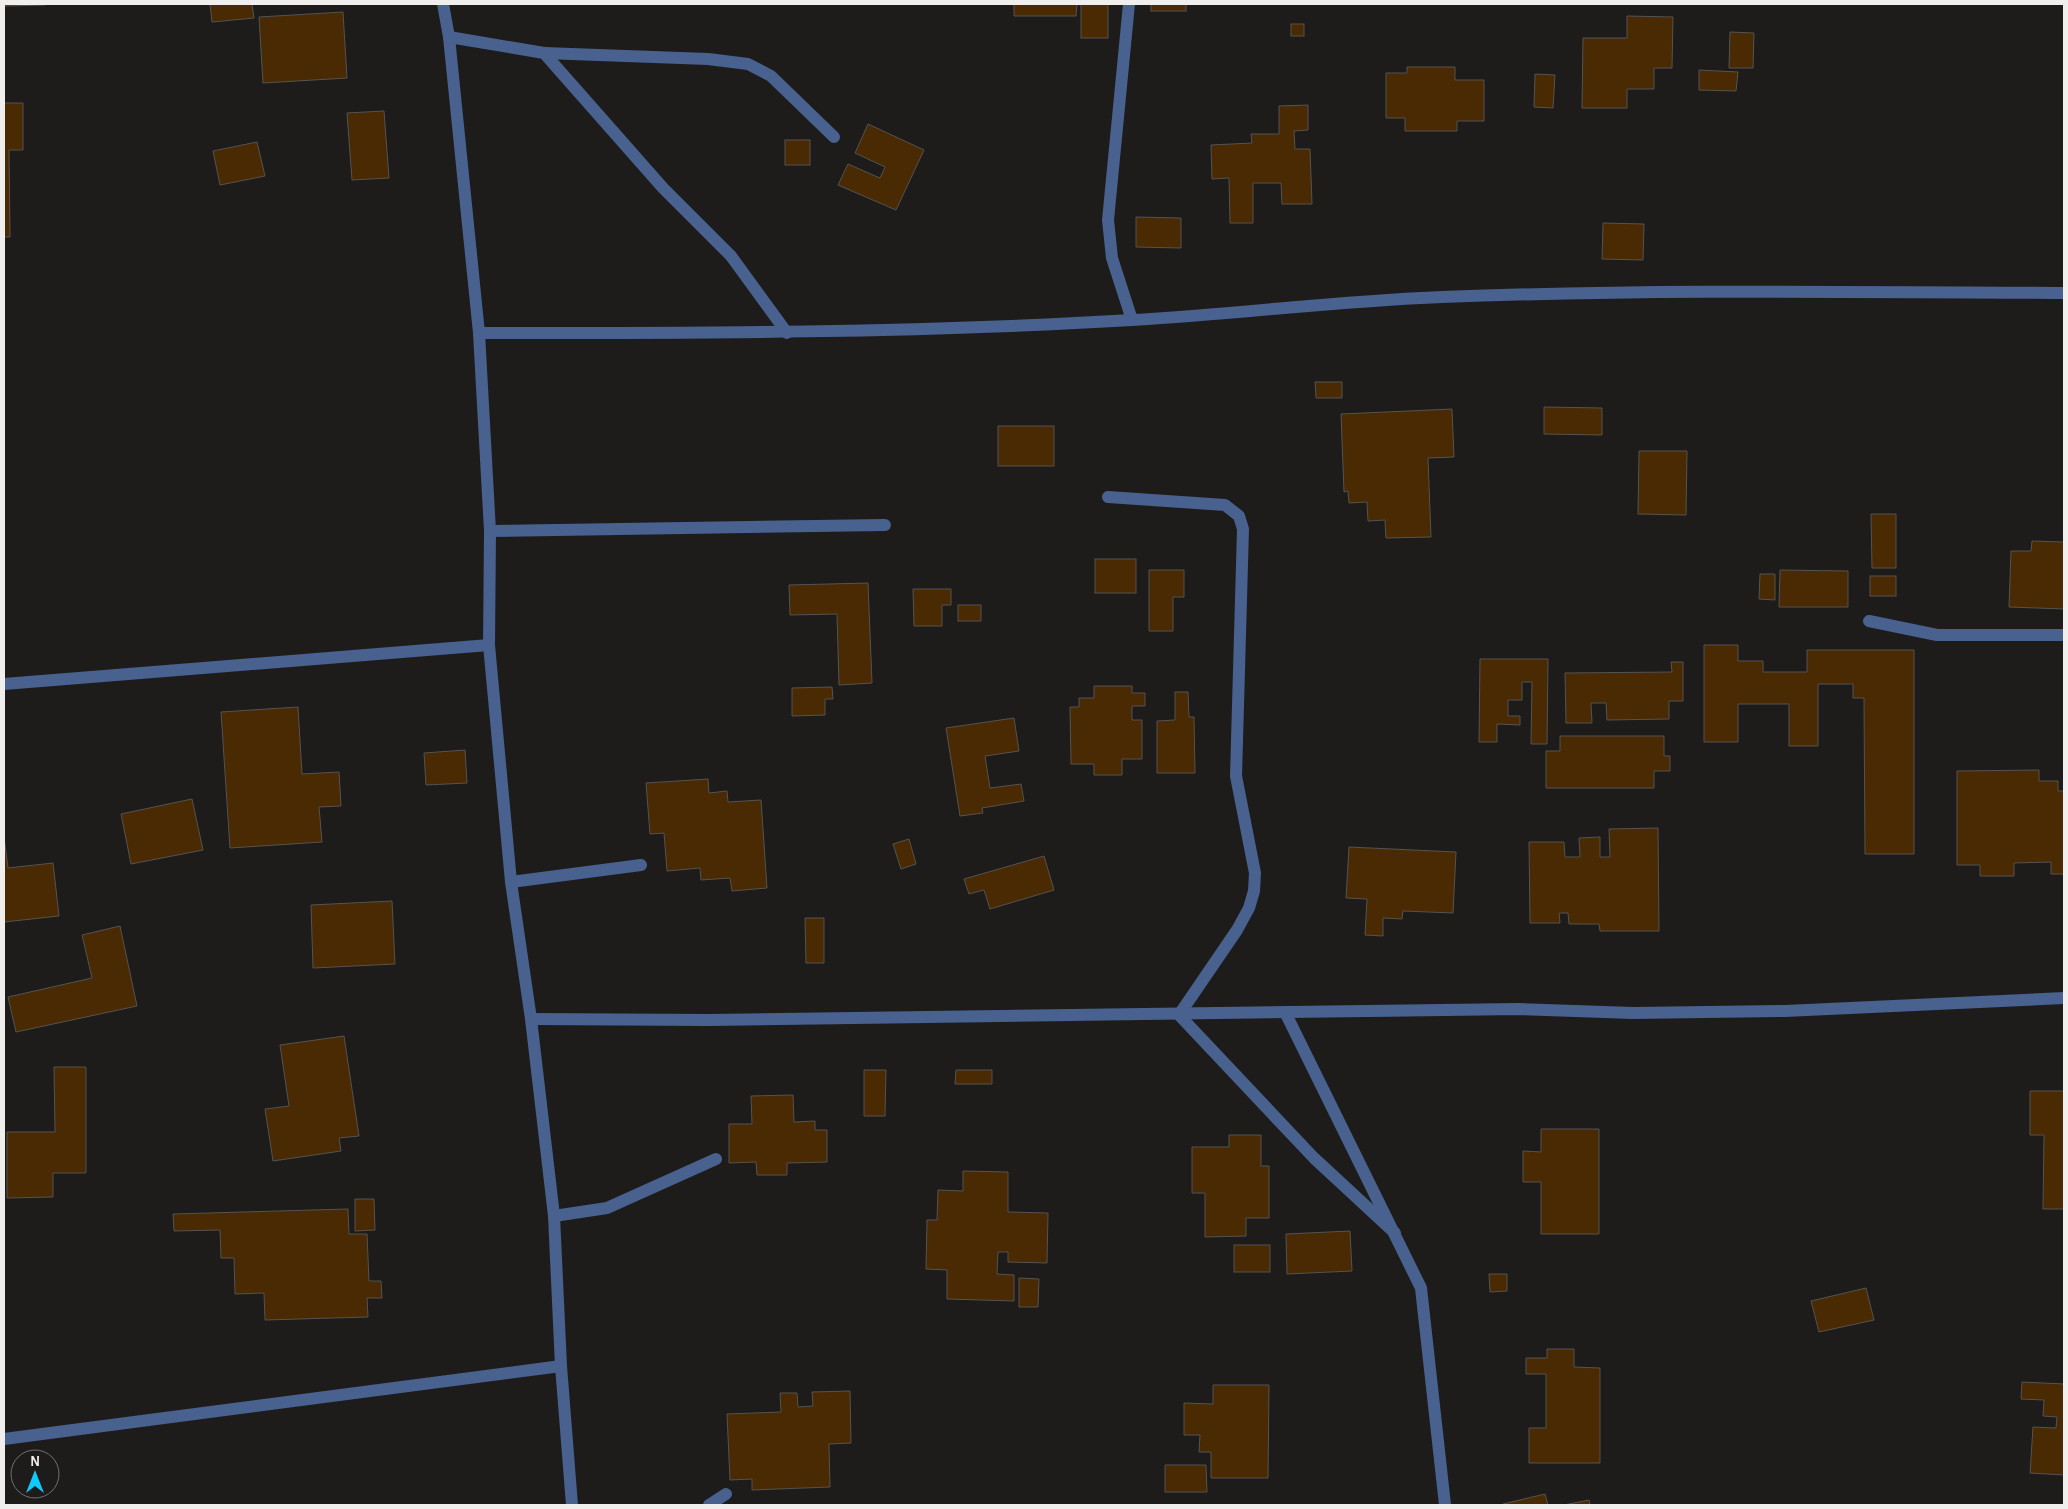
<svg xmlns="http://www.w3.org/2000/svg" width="2068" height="1509" viewBox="0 0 2068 1509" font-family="'Alegreya Sans',sans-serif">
  <rect width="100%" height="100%" fill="#1d1c1a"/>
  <g fill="#492a02" stroke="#555351">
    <path d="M4 4H45V5L4 6Z"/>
    <path d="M210 4H252L254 18 212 22Z"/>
    <path d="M1014 4H1077L1076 16H1014Z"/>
    <rect x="1081" y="4" width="27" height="34"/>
    <rect x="1151" y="4" width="35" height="7"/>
    <path d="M343 12 347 78 263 83 259 17Z"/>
    <path d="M1627 16 1673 17 1672 68H1654V89H1627V108H1582L1583 38H1627Z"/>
    <rect x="1291" y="24" width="13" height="12"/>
    <path d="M1730 32 1754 33 1753 68H1729Z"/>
    <path d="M1407 67H1455V80H1484V121H1457V131H1405V118H1386V73H1407Z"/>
    <path d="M1699 70 1738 72 1736 91 1699 90Z"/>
    <path d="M1535 74 1555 75 1553 108 1534 107Z"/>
    <path d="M4 103H23V150H9L10 237H4Z"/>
    <path d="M1308 105V130L1294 131 1295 149H1310L1312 204H1282L1281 183H1253V223H1230L1229 178 1212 179 1211 145 1252 143 1251 134H1279V106Z"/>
    <path d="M384 111 389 178 352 180 347 113Z"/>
    <path d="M868 124 924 150 896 210 838 185 848 164 880 178 885 167 855 153Z"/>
    <rect x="785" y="140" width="25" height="25"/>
    <path d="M257 142 265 176 220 185 213 151Z"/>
    <path d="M1136 217 1181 218V248L1136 247Z"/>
    <path d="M1603 223 1644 224 1643 260 1602 259Z"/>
    <path d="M1315 382H1342V398H1316Z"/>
    <path d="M1544 407 1602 408V435L1544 434Z"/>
    <path d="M1452 409 1454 457 1428 458 1431 537 1386 538 1385 520 1368 521 1367 502 1349 503 1348 491 1344 492 1341 414Z"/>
    <rect x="998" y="426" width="56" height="40"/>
    <path d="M1639 451H1687L1686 515 1638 514Z"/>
    <path d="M1871 514H1896V568H1872Z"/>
    <path d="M2032 541 2064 542V609L2009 607 2011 551H2031Z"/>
    <rect x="1095" y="559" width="41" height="34"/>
    <path d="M1149 570H1184V597H1173V631H1149Z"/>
    <path d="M1780 570 1848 571V607H1779Z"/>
    <path d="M1760 574H1775V600L1759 599Z"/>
    <rect x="1870" y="576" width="26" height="20"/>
    <path d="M868 583 872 683 839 685 837 614 790 615 789 585Z"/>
    <path d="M913 589H951V605H942V626H914Z"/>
    <rect x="958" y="605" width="23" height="16"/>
    <path d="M1704 645H1738V661H1763V672H1807V650H1914V854H1865L1864 698H1853V684H1818V746H1789V704H1738V742H1704Z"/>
    <path d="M1480 659H1548L1547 744H1531L1532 682H1522V700H1508V716H1520V725L1497 724V742H1479Z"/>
    <path d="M1671 662H1683V701H1669V719L1607 720 1606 703H1591L1592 723H1566L1565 673 1672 672Z"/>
    <path d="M1094 686H1132V693H1145V706H1132V720H1142V759H1122V775H1094V764H1071L1070 707H1079V698H1094Z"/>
    <path d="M832 687 833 699H825V715L792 716V688Z"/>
    <path d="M1175 692H1188L1189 717H1194L1195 773H1157V721L1175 720Z"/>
    <path d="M298 707 302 774 339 772 341 806 319 807 322 842 230 848 221 712Z"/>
    <path d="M1014 718 1019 751 985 756 990 788 1021 784 1024 801 982 808 983 813 960 816 946 728Z"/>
    <path d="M1560 736H1664V756H1670V771H1654V788H1546V751H1560Z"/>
    <path d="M465 750 467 783 426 785 424 753Z"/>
    <path d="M2039 770V781H2058V791H2064V874H2051V862L2014 863V876H1980V865H1957V771Z"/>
    <path d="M708 779 709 793 727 791 728 802 761 800 767 888 732 891 730 878 701 880 700 868 667 871 664 833 650 834 646 783Z"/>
    <path d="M192 799 203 850 131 864 121 814Z"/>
    <path d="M1658 828 1659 931H1600L1599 924H1569L1568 913H1559L1560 923H1530L1529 842H1564L1565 857H1580L1579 838 1600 837V857H1610L1609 829Z"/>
    <path d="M4 837 8 868 53 863 59 916 4 922Z"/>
    <path d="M909 839 916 864 901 869 893 844Z"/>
    <path d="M1349 847 1456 852 1453 913 1403 911 1402 919 1383 918V936L1365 935 1367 899 1346 898Z"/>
    <path d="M1044 856 1054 890 990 909 984 890 969 894 964 879Z"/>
    <path d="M392 901 395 964 313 968 311 905Z"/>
    <path d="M805 918H824V963H806Z"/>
    <path d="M120 926 137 1006 16 1032 8 997 92 978 82 935Z"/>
    <path d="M344 1036 359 1136 339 1138 341 1151 273 1161 265 1109 289 1106 280 1045Z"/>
    <path d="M54 1067H86V1173H53V1197L7 1198V1132H55Z"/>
    <path d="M864 1070H886L885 1116H864Z"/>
    <path d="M956 1070H992V1084H955Z"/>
    <path d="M2030 1091H2064V1209H2043L2044 1135H2030Z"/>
    <path d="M793 1095 794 1122 815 1121V1130H827V1162L787 1163V1175H757L756 1162 729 1163V1124H752L751 1096Z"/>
    <path d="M1541 1129H1599V1234H1541V1182H1523V1151L1541 1152Z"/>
    <path d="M1229 1135H1261V1166H1269V1218H1246V1236L1205 1237V1193H1192V1147H1229Z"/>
    <path d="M963 1171 1008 1172V1212L1048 1213 1047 1263 1008 1262V1252H998L997 1274 1014 1275V1301L947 1299V1270L926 1269 927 1220H937L938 1190 963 1191Z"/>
    <path d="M355 1199H374L375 1230 355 1231Z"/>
    <path d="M348 1209 349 1234H367L369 1281H381L382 1298H367L368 1317 265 1320 264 1293 235 1294 234 1258H221L220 1230 174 1231 173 1214Z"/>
    <path d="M1350 1231 1352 1271 1287 1274 1286 1234Z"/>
    <rect x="1234" y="1245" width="36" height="27"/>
    <path d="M1489 1274H1507V1291L1490 1292Z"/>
    <path d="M1019 1278 1039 1279 1038 1307H1019Z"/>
    <path d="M1866 1288 1874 1320 1819 1332 1811 1301Z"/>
    <path d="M1547 1349H1574V1367L1600 1368V1463H1529V1428H1546V1374H1526V1358H1547Z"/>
    <path d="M2022 1382 2064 1384V1475L2030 1473 2033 1427 2056 1428 2057 1417 2043 1416 2044 1400 2021 1399Z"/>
    <path d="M1213 1385H1269L1268 1478H1211V1452H1199L1200 1435H1184V1403L1213 1404Z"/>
    <path d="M850 1391 851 1443 829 1444 830 1487 752 1490V1479L730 1480 727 1414 781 1412 780 1393H797L798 1407 813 1406 812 1392Z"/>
    <path d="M1165 1465H1206L1207 1492H1165Z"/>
    <path d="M1545 1494 1548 1505H1503V1504Z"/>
    <path d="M1589 1500 1590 1505H1564Z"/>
  </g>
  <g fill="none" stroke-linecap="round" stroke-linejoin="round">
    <g stroke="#48618e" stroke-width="12">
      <path d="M443 4 449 37 479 333 490 531 489 645 511 882 531 1019 554 1216 561 1366 572 1505"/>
      <path d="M1129 4 1108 220 1112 258 1132 320"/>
      <path d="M449 37 544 53 663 188 731 256 787 333"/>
      <path d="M544 53 708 59 748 64 771 76 834 137"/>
      <path d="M479 333C697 333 915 333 1132 320 1236 314 1339 301 1442 297 1650 289 1857 292 2064 293"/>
      <path d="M1108 497 1225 505 1239 516 1243 529 1236 776 1255 873 1254 891 1249 908 1237 930 1179 1015 1314 1158 1395 1233"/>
      <path d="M490 531 885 525"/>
      <path d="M1869 621 1937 635H2064"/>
      <path d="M4 684 489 645"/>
      <path d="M511 882 641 865"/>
      <path d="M1285 1012 1421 1288 1445 1505"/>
      <path d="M531 1019 709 1020 1518 1009 1633 1013 1785 1011 2064 998"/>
      <path d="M554 1216 607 1208 716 1159"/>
      <path d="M4 1439 561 1366"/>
      <path d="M709 1505 726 1494"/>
    </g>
  </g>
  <rect width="2068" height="1509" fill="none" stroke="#f0efee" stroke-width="10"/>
  <g transform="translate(35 1474)"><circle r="24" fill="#1d1c1a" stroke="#71706f"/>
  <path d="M0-4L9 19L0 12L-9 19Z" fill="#0ecafa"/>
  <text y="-8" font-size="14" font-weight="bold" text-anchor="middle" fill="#f0efee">N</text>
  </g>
</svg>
